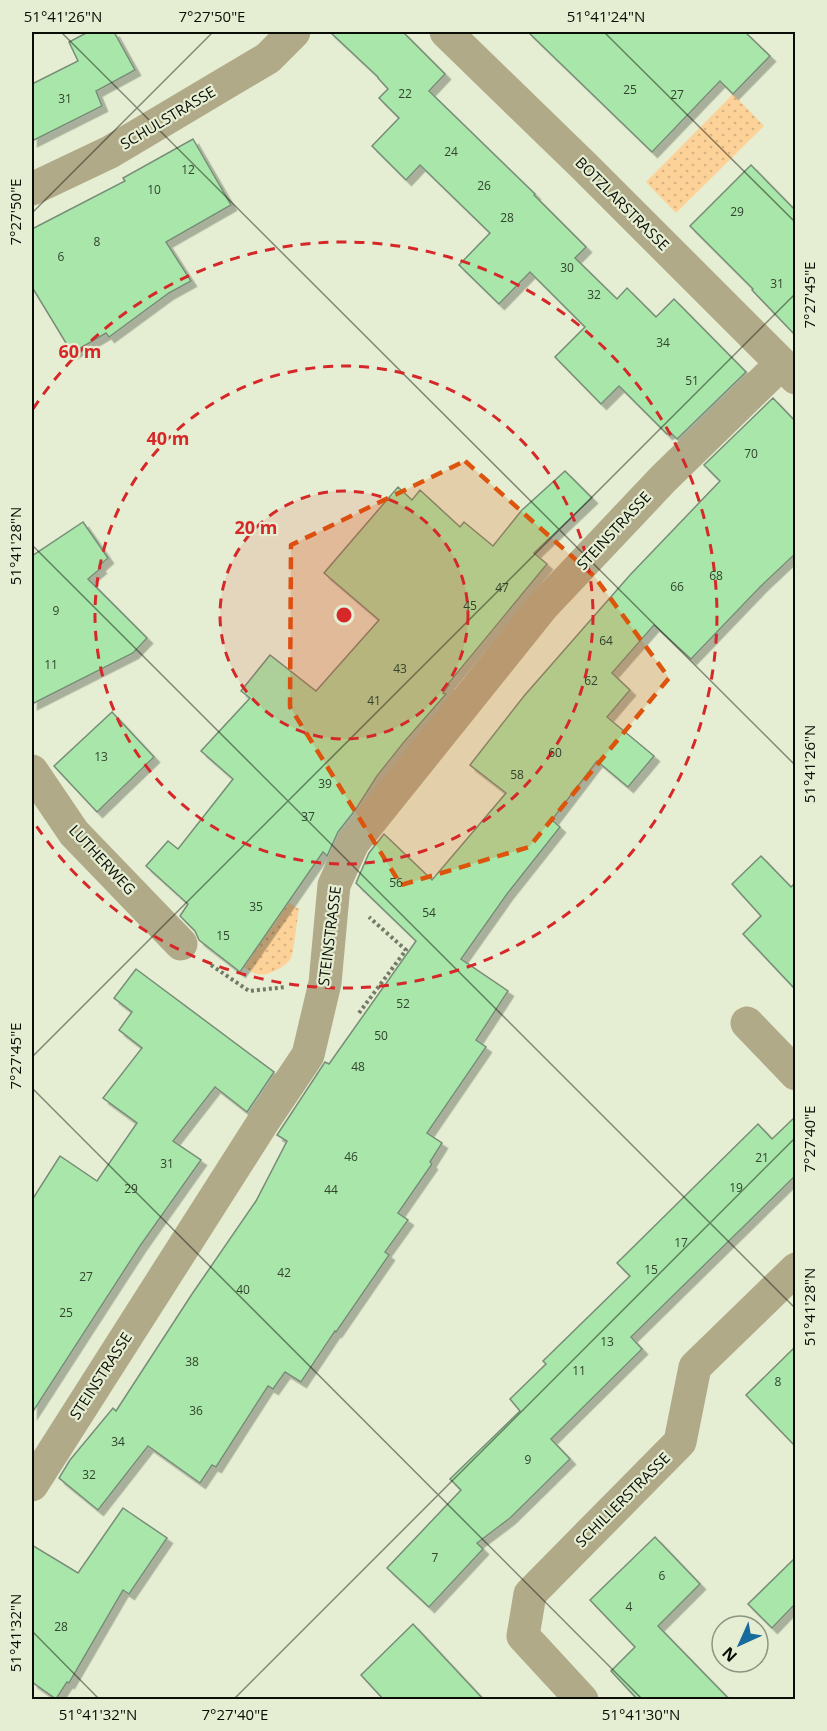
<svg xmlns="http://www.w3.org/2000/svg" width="827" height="1731" viewBox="0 0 827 1731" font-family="'Open Sans',sans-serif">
  <defs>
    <pattern id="grass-dots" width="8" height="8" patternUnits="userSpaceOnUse" patternTransform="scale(1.5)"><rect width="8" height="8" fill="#fdd298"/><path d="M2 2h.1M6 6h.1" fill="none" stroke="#d8b382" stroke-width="1.8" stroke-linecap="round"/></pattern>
    <filter id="shadow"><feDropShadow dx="5.5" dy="5.5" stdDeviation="0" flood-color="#0004"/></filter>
  </defs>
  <rect width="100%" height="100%" fill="#e5eed2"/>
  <g fill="url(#grass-dots)">
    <path d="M733 94 764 126 676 213 646 182Z"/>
    <path d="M289 903 299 909C297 919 294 951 291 958 286 967 267 977 257 974 252 973 248 969 244 967Z"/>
  </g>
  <g fill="#a8e6a9" stroke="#788d78" stroke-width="1.5" filter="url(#shadow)">
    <path d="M88 32H114L135 70 96 91 102 106 32 141V84L78 61 69 42Z"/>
    <path d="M330 32H403L445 74 429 91 535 194 534 195 586 247 575 258 617 299 627 288 656 317 674 299 746 372 677 439 670 432 667 434 619 386 601 404 555 357 585 327 530 272 499 304 459 265 490 233 420 165 406 180 372 146 399 118 379 98 388 89 378 78V77Z"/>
    <path d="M528 32H745L770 56 733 94 720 81 652 152Z"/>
    <path d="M193 139 231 205 166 242 191 281 169 293 109 337 106 333 72 353 32 287V229L125 181 123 178Z"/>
    <path d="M751 165 795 210V335L752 290 753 289 690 226Z"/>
    <path d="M773 398 795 421V554L761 586 691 659 654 625 612 673 630 690 607 717 654 756 628 787 597 761 552 820 560 827 507 894 461 959 508 991 476 1040 486 1047 427 1133 442 1143 430 1162 432 1164 398 1213 408 1220 385 1252 389 1255 336 1332 335 1331 301 1382 285 1372 273 1389 268 1386 216 1467 212 1465 200 1483 148 1446 98 1510 59 1478 70 1460 113 1408 116 1411 192 1294 256 1201 287 1141 277 1135 281 1129 325 1062 329 1064 416 941 356 883 369 853 384 834 432 880 506 793 470 765 524 696 630 575 720 481 704 465Z"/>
    <path d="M565 471 592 498 534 553 547 564 448 684 449 685 443 693 446 694 404 742 377 776 356 809 338 832 327 856 323 852 240 972 199 940 195 931 180 916 188 904 146 866 168 841 178 849 233 779 201 751 250 698 241 691 270 655 316 691 379 620 324 573 398 487 412 500 420 490 460 527 464 522 493 546 522 510Z"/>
    <path d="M83 522 108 558 99 566 101 568 88 579 147 638 133 653 32 704V556Z"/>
    <path d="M112 712 154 757 97 812 54 766Z"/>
    <path d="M761 856 791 887 795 883V989L743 934 761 916 732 884Z"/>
    <path d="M136 969 274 1072 247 1112 215 1087 173 1141 201 1160 140 1246 32 1413V1200L60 1156 97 1181 137 1123 103 1098 142 1048 119 1030 132 1012 114 998Z"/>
    <path d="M795 1117V1176L631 1337 642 1349 551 1439 570 1459 510 1518 477 1543 483 1549 429 1607 387 1568 461 1490 450 1479 520 1411 510 1399 546 1364 543 1361 630 1276 617 1263 758 1124 772 1139Z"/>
    <path d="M795 1347V1446L746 1395Z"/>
    <path d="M123 1508 167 1538 129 1594 123 1590 69 1683 67 1682 56 1699 32 1682V1545L78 1573Z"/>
    <path d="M655 1537 700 1584 658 1626 730 1700H638L611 1671 635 1647 590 1600Z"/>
    <path d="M795 1558V1604L772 1628 748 1604Z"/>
    <path d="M413 1624 484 1700H384L361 1675Z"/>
  </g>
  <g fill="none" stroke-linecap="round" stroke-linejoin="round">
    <g stroke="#747a68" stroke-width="4" stroke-dasharray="3 3" stroke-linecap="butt">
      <path d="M211 965 249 991 286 987"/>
      <path d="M359 1013 406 950 369 917"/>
    </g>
    <g stroke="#b1aa89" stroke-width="33">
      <path d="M446 32 585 167 796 378"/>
      <path d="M32 189 110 152 268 58 294 32"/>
      <path d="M32 771 74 833 181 944"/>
      <path d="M747 1023 796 1074"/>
      <path d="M32 1485 265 1119 308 1055 325 983 334 885 353 843 543 606 663 479 781 364"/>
      <path d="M582 1700 523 1636 530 1594 680 1442 695 1367 796 1269"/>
    </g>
  </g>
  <path fill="#dd550c" fill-opacity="0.2" stroke="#dd550c" stroke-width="4.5" stroke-dasharray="12 8" stroke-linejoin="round" d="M465 461 594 576 669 678 529 847 401 885 290 707 291 545Z"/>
  <path fill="none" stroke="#0a0d05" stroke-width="1.5" stroke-opacity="0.45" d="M61 32 796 766M604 32 796 223M32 213 213 32M32 545 796 1309M32 1057 796 293M32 1088 643 1700M32 1631 100 1700M233 1700 796 1137"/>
  <circle cx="344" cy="615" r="124" fill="#d62828" fill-opacity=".12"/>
  <g fill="none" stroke="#d62828" stroke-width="3" stroke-dasharray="10 8">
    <circle cx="344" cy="615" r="124"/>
    <circle cx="344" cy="615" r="249"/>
    <path d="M33 409A373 373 0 1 1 33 821"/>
  </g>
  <g text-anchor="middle" stroke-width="4.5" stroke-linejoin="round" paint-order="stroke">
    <g font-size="12" fill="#32432e">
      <text x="630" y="94">25</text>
      <text x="405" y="98">22</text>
      <text x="677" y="99">27</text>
      <text x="65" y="103">31</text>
      <text x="451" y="156">24</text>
      <text x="188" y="174">12</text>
      <text x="484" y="190">26</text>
      <text x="154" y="194">10</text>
      <text x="737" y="216">29</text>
      <text x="507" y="222">28</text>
      <text x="97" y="246">8</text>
      <text x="61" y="261">6</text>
      <text x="567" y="272">30</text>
      <text x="777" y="288">31</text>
      <text x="594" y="299">32</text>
      <text x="663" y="347">34</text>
      <text x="692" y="385">51</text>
      <text x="751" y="458">70</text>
      <text x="716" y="580">68</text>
      <text x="677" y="591">66</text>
      <text x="502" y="592">47</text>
      <text x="470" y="610">45</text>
      <text x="56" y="615">9</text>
      <text x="606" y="645">64</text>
      <text x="51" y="669">11</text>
      <text x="400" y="673">43</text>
      <text x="591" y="685">62</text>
      <text x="374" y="705">41</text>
      <text x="555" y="757">60</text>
      <text x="101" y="761">13</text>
      <text x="517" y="779">58</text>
      <text x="325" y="788">39</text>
      <text x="308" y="821">37</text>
      <text x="396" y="887">56</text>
      <text x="256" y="911">35</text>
      <text x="429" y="917">54</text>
      <text x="223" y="940">15</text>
      <text x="403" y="1008">52</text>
      <text x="381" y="1040">50</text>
      <text x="358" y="1071">48</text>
      <text x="351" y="1161">46</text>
      <text x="762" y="1162">21</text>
      <text x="167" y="1168">31</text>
      <text x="736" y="1192">19</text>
      <text x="131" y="1193">29</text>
      <text x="331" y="1194">44</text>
      <text x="681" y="1247">17</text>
      <text x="651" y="1274">15</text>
      <text x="284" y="1277">42</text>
      <text x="86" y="1281">27</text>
      <text x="243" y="1294">40</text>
      <text x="66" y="1317">25</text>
      <text x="607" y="1346">13</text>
      <text x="192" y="1366">38</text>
      <text x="579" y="1375">11</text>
      <text x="778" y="1386">8</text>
      <text x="196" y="1415">36</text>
      <text x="118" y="1446">34</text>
      <text x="528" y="1464">9</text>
      <text x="89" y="1479">32</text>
      <text x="435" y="1562">7</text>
      <text x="662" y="1580">6</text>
      <text x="629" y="1611">4</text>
      <text x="61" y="1631">28</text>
    </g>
    <g font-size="15" fill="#0a0d05" stroke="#e5eed2">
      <text transform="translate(168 118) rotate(-31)" y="5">SCHULSTRASSE</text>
      <text transform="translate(622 204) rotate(45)" y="5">BOTZLARSTRASSE</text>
      <text transform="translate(614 531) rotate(-47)" y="5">STEINSTRASSE</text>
      <text transform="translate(102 860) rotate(47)" y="5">LUTHERWEG</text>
      <text transform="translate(330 936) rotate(-83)" y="5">STEINSTRASSE</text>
      <text transform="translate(101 1376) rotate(-57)" y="5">STEINSTRASSE</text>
      <text transform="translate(623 1500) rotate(-45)" y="5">SCHILLERSTRASSE</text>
    </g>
  </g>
  <circle cx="344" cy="615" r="9" fill="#d62828" stroke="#e5eed2" stroke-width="3"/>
  <g font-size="18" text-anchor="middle" font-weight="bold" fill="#d62828" stroke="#e5eed2" stroke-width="4.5" stroke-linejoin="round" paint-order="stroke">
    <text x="80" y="358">60 m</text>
    <text x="168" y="445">40 m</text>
    <text x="256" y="534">20 m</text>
  </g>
  <rect width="827" height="1731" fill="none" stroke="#e5eed2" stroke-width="66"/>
  <g transform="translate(740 1644) rotate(225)"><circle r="28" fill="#e5eed2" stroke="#8d9480" stroke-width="1.5"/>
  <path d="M0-4.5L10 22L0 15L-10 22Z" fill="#166b9c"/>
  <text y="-9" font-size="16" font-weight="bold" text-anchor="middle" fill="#0a0d05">N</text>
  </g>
  <rect x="33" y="33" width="761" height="1665" fill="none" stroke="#0a0d05" stroke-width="2"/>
  <g font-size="15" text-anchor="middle" fill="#0a0d05">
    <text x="63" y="22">51°41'26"N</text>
    <text x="212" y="22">7°27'50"E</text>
    <text x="606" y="22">51°41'24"N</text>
    <text transform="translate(16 212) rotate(-90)" y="5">7°27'50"E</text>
    <text transform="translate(810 295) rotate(-90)" y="5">7°27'45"E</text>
    <text transform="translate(16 546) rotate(-90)" y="5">51°41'28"N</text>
    <text transform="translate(810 764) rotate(-90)" y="5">51°41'26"N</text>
    <text transform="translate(16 1056) rotate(-90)" y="5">7°27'45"E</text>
    <text transform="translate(810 1139) rotate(-90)" y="5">7°27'40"E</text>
    <text transform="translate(810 1307) rotate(-90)" y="5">51°41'28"N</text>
    <text transform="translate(16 1633) rotate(-90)" y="5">51°41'32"N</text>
    <text x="98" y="1720">51°41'32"N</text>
    <text x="235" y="1720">7°27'40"E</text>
    <text x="641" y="1720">51°41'30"N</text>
  </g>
</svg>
